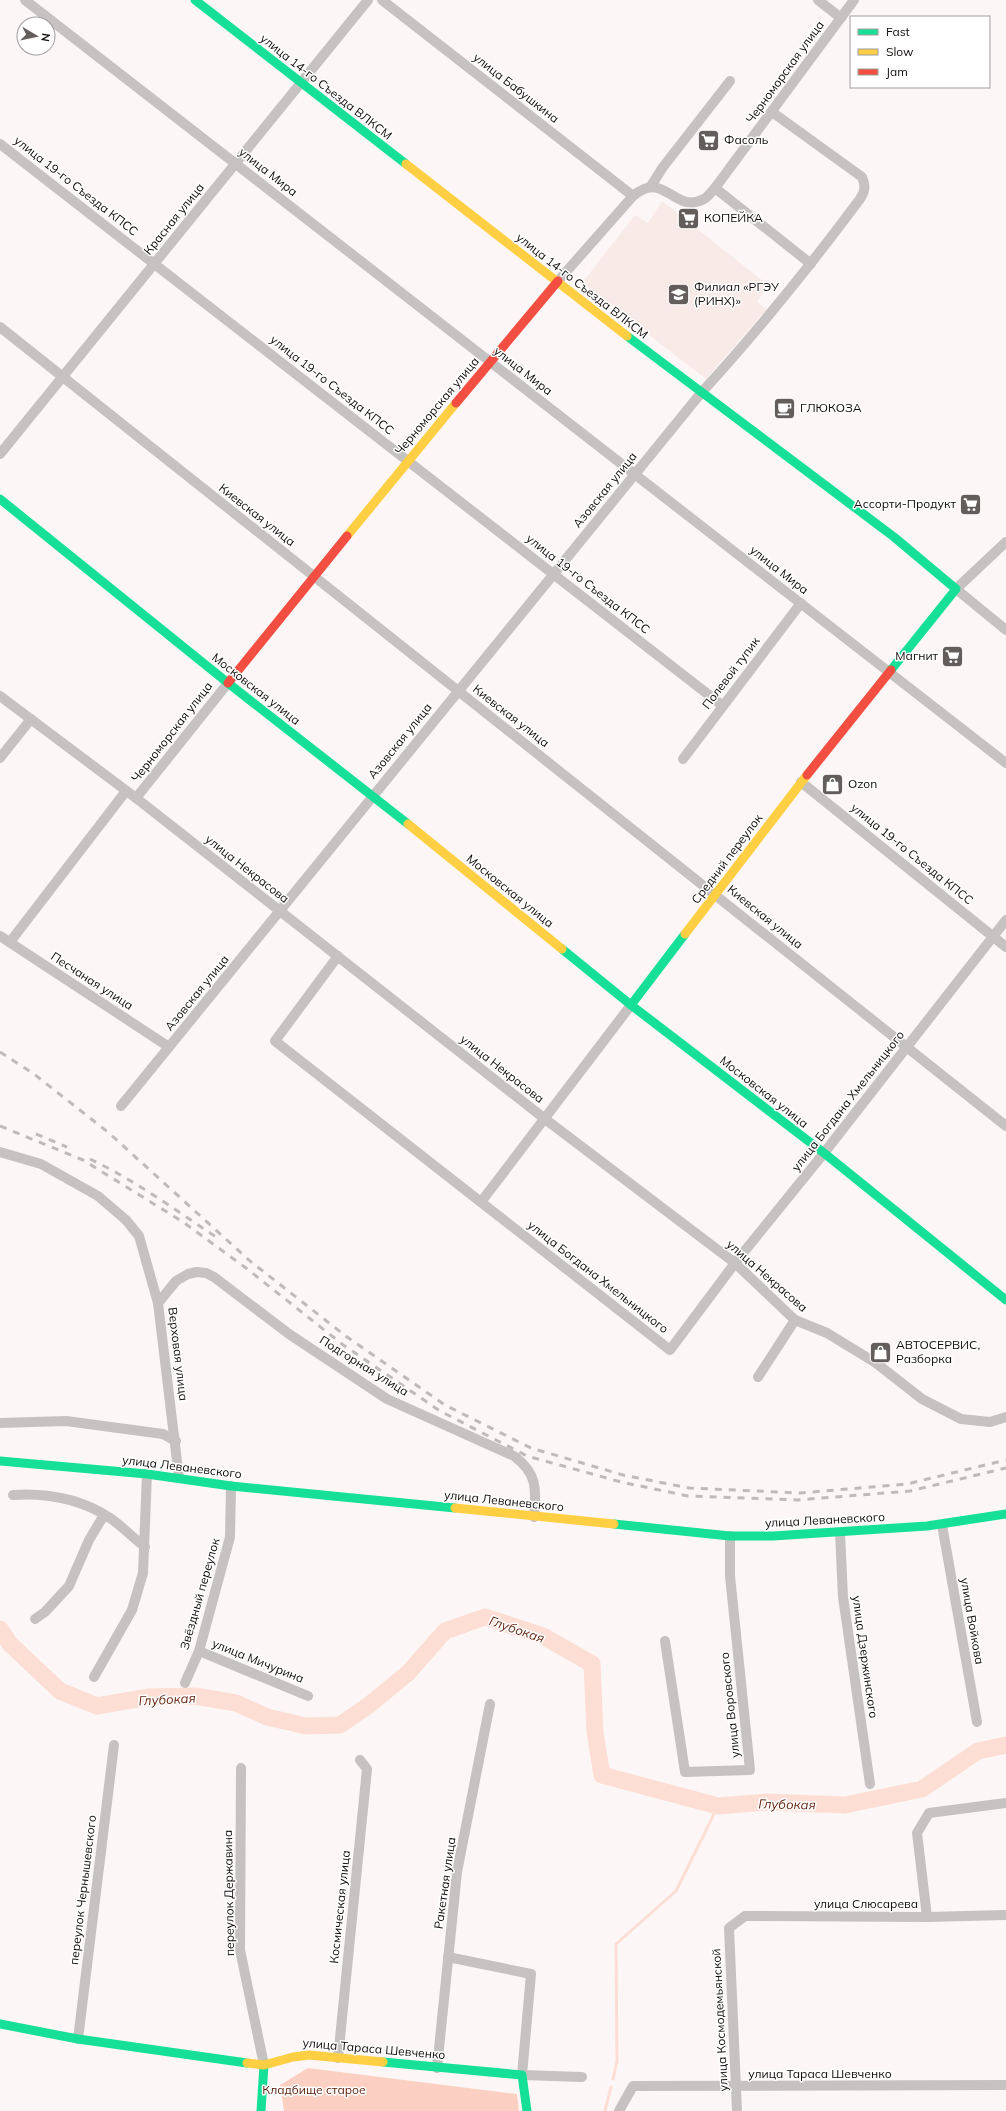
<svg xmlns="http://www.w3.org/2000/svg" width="1006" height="2111" viewBox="0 0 1006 2111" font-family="Mulish,sans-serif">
  <rect width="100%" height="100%" fill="#fcf7f6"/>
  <path fill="#f8eae6" d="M662 201 768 285 757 302 767 309 706 379 582 283 635 215 648 223Z"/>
  <path fill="#fbd0c3" d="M308 2068 517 2094 519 2111H284L280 2085Z"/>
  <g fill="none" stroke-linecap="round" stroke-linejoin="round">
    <g stroke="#fdded4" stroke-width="3">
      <path d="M613 2079 617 2061 616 1944 676 1891 718 1806"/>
      <path d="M605 2111 611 2087"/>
    </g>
    <path stroke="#fdded4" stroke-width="17" d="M0 1629 10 1644 60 1691 97 1706 149 1697 195 1696 236 1703 267 1717 306 1726 340 1725 369 1705 408 1673 445 1631 485 1617 543 1636 592 1664 595 1732 602 1775 718 1806 766 1802 845 1805 922 1789 978 1751 1006 1745"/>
    <g stroke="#c5c2c1" stroke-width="10">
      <path d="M25 0 1006 763"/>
      <path d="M382 0 633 196"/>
      <path d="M818 0 841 18"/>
      <path d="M0 144 723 706"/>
      <path d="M651 186 663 167 730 81"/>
      <path d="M715 188 811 264"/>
      <path d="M558 281 633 196C665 169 674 215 704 199 708 197 712 191 715 188L854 0"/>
      <path d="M0 327 1006 1126"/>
      <path d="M0 454 368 0"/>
      <path d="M1006 542 956 589 1006 630"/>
      <path d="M0 696 136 798 545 1119 735 1263 795 1320 827 1333 876 1363 922 1399 961 1419 990 1422 1006 1417"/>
      <path d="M0 758 31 719"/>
      <path d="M683 759 801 603"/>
      <path d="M801 782 1006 947"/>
      <path d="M136 798 228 683"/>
      <path d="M0 936 169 1047"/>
      <path d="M10 942 126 791"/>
      <path d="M338 956 275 1041 670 1350 735 1263 824 1153 1006 920"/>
      <path d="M121 1106 701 393C758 331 810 266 860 199 865 191 866 186 862 177L772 112"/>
      <path d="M0 1152 41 1164 98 1196 126 1220 139 1236 158 1303 179 1478"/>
      <path d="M481 1202 631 1005"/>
      <path d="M158 1303 176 1281 188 1274 197 1272 206 1273 214 1277 289 1334 387 1399 514 1456C538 1474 536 1489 534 1517"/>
      <path d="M758 1377 795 1320"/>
      <path d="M0 1423 66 1421 163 1434 176 1441"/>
      <path d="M13 1495C46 1493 81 1499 110 1518 122 1526 133 1538 145 1547"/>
      <path d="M942 1525 977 1722"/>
      <path d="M840 1533 843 1597 870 1784"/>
      <path d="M35 1619 45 1612 69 1586 89 1540 104 1515"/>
      <path d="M665 1641 685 1772 750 1770 730 1576V1536"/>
      <path d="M199 1651 308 1696"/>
      <path d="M94 1677 132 1610 143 1573 147 1474"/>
      <path d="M185 1683 199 1651 230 1537 231 1486"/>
      <path d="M241 1768 240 1950 264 2065"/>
      <path d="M927 1917 917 1833 929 1813 1006 1803"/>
      <path d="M448 1957 531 1974 522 2075 582 2077"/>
      <path d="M78 2039 114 1745"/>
      <path d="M338 2058 367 1769 360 1760"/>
      <path d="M437 2068 457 1872 490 1704"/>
      <path d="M619 2111 633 2086 1006 2085"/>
      <path d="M737 2111 729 1928 745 1916 927 1917 1006 1915"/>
    </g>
    <g stroke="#16e098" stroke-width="9">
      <path d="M195 0 406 164"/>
      <path d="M627 336 894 537 956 589 891 670"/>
      <path d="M0 499 228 683 408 824"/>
      <path d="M562 949 631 1005 824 1153 1006 1300"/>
      <path d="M631 1005 685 934"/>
      <path d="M0 1461 147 1474 231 1486 455 1508"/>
      <path d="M614 1524 730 1536H773L927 1526 1006 1514"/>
      <path d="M0 2024 78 2039 247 2063"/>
      <path d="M383 2062 522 2075 527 2111"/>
      <path d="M261 2111 264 2065"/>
    </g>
    <g stroke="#ffcf43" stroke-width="9">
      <path d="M406 164 627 336"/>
      <path d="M347 536 456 403"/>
      <path d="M408 824 562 949"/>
      <path d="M685 934 807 775"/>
      <path d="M455 1508 614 1524"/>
      <path d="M247 2063 264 2065 293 2057 309 2055 383 2062"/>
    </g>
    <g stroke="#f24e42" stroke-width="9">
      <path d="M456 403 558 281"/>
      <path d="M228 683 347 536"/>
      <path d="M807 775 891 670"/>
    </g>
    <g stroke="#bfbbba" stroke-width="3" stroke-dasharray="7 7" stroke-linecap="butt">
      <path d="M0 1052 34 1074 109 1133 250 1261 347 1337 445 1405 531 1448 623 1475 689 1488 800 1493 907 1484 1006 1460"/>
      <path d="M0 1126 83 1160 183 1222 246 1268 342 1344 440 1411 527 1456 621 1482 688 1496 797 1500 910 1491 1006 1468"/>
      <path d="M36 1134 67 1147"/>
      <path d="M90 1159C136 1181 177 1211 219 1239"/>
    </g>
  </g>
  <defs>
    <symbol id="supermarket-square" viewBox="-11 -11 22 22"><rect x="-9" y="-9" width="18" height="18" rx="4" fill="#635d5c" stroke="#fff"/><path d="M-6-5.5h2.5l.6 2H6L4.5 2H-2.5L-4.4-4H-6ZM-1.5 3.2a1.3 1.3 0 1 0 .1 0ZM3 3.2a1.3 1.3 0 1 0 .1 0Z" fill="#fff"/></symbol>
    <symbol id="university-square" viewBox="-11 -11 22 22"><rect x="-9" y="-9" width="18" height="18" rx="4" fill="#635d5c" stroke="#fff"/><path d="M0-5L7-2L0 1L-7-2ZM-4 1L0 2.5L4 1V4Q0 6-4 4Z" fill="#fff"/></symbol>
    <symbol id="cafe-square" viewBox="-11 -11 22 22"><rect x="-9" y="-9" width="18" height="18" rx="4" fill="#635d5c" stroke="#fff"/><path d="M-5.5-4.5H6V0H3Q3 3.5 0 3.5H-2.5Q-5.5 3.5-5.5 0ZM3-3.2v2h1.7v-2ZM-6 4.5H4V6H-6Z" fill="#fff"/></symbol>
    <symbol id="shop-square" viewBox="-11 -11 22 22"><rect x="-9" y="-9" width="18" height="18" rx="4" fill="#635d5c" stroke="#fff"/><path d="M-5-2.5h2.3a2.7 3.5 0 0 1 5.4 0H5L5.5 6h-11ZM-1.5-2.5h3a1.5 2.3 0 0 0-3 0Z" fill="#fff"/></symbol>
  </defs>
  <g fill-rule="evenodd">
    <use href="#supermarket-square" x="696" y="128" width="25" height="25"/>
    <use href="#supermarket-square" x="676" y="206" width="25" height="25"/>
    <use href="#university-square" x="666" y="282" width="25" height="25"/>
    <use href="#cafe-square" x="772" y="396" width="25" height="25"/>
    <use href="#supermarket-square" x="958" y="492" width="25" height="25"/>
    <use href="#supermarket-square" x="940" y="644" width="25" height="25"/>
    <use href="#shop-square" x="820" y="772" width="25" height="25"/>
    <use href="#shop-square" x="868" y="1340" width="25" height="25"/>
  </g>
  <g text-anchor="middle" stroke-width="3" stroke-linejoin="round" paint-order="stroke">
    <g font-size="12" fill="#100a09" stroke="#fff">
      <text transform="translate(785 72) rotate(-54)" y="4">Черноморская улица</text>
      <text transform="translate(326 87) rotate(38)" y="4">улица 14-го Съезда ВЛКСМ</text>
      <text transform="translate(516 88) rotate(38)" y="4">улица Бабушкина</text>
      <text transform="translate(268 172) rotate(38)" y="4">улица Мира</text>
      <text transform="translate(76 186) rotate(38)" y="4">улица 19-го Съезда КПСС</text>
      <text transform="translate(174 219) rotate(-51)" y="4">Красная улица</text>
      <text transform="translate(582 286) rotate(38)" y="4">улица 14-го Съезда ВЛКСМ</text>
      <text transform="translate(523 371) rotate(38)" y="4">улица Мира</text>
      <text transform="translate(332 385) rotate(38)" y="4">улица 19-го Съезда КПСС</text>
      <text transform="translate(437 406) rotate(-50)" y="4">Черноморская улица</text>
      <text transform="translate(605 490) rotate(-51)" y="4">Азовская улица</text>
      <text transform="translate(257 515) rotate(38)" y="4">Киевская улица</text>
      <text transform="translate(779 570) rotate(38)" y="4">улица Мира</text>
      <text transform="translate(588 584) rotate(38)" y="4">улица 19-го Съезда КПСС</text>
      <text transform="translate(731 673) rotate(-53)" y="4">Полевой тупик</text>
      <text transform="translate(256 689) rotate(38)" y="4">Московская улица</text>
      <text transform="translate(511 716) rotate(38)" y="4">Киевская улица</text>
      <text transform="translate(172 732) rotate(-52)" y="4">Черноморская улица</text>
      <text transform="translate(400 741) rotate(-51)" y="4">Азовская улица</text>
      <text transform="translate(912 854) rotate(39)" y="4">улица 19-го Съезда КПСС</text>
      <text transform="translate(727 859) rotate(-53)" y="4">Средний переулок</text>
      <text transform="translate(247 869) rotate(38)" y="4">улица Некрасова</text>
      <text transform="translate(510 891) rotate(39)" y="4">Московская улица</text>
      <text transform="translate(765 917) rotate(39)" y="4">Киевская улица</text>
      <text transform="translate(92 981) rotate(33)" y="4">Песчаная улица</text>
      <text transform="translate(197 993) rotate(-51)" y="4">Азовская улица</text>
      <text transform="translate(502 1069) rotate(38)" y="4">улица Некрасова</text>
      <text transform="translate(764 1092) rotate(38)" y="4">Московская улица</text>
      <text transform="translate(848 1101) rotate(-52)" y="4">улица Богдана Хмельницкого</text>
      <text transform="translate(767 1276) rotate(41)" y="4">улица Некрасова</text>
      <text transform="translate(598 1277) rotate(38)" y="4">улица Богдана Хмельницкого</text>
      <text transform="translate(178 1354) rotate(83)" y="4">Верховая улица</text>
      <text transform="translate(364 1366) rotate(32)" y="4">Подгорная улица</text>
      <text transform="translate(182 1467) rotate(7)" y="4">улица Леваневского</text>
      <text transform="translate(504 1501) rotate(6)" y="4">улица Леваневского</text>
      <text transform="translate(825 1520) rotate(-3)" y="4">улица Леваневского</text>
      <text transform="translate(200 1594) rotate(-74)" y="4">Звёздный переулок</text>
      <text transform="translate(972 1621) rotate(80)" y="4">улица Войкова</text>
      <text transform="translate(865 1657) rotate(82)" y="4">улица Дзержинского</text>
      <text transform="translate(258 1661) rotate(22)" y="4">улица Мичурина</text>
      <text transform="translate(730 1705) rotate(-96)" y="4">улица Воровского</text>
      <text transform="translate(445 1883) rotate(-82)" y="4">Ракетная улица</text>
      <text transform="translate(83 1890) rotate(-83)" y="4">переулок Чернышевского</text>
      <text transform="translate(229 1893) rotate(-91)" y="4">переулок Державина</text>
      <text x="866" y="1908">улица Слюсарева</text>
      <text transform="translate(340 1907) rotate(-84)" y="4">Космическая улица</text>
      <text transform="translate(720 2020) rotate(-93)" y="4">улица Космодемьянской</text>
      <text transform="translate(374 2049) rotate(5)" y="4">улица Тараса Шевченко</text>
      <text x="820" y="2078">улица Тараса Шевченко</text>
    </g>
    <g font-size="12" fill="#100a09" stroke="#fff" text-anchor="start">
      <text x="724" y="144">Фасоль</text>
      <text x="704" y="222">КОПЕЙКА</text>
      <text x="694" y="291">Филиал «РГЭУ<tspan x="694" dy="14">(РИНХ)»</tspan></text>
      <text x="800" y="412">ГЛЮКОЗА</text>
      <text x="956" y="508" text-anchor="end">Ассорти-Продукт</text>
      <text x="938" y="660" text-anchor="end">Магнит</text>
      <text x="848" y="788">Ozon</text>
      <text x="896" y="1349">АВТОСЕРВИС,<tspan x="896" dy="14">Разборка</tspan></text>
    </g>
    <g font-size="12" fill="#581b05" stroke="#fff">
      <text x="314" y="2094">Кладбище старое</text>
    </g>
    <g font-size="13" font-style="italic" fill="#672914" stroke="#fff">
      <text transform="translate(517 1629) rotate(19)" y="5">Глубокая</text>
      <text transform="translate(167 1699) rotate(-3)" y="5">Глубокая</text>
      <text transform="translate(787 1804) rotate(1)" y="5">Глубокая</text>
    </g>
  </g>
  <rect x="850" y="16" width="140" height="72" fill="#ffffff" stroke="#9f9d9d"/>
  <rect x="858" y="29" width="20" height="6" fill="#16e098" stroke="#9f9d9d"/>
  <text x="886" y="36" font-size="12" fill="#100a09">Fast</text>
  <rect x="858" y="49" width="20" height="6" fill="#ffcf43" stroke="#9f9d9d"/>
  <text x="886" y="56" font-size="12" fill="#100a09">Slow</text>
  <rect x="858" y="69" width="20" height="6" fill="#f24e42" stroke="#9f9d9d"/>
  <text x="886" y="76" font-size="12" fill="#100a09">Jam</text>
  <g transform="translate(36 36) rotate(99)"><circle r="19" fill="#ffffff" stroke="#9f9d9d"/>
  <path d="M0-3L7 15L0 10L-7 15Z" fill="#635d5c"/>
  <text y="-6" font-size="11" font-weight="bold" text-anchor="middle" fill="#100a09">N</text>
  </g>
</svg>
